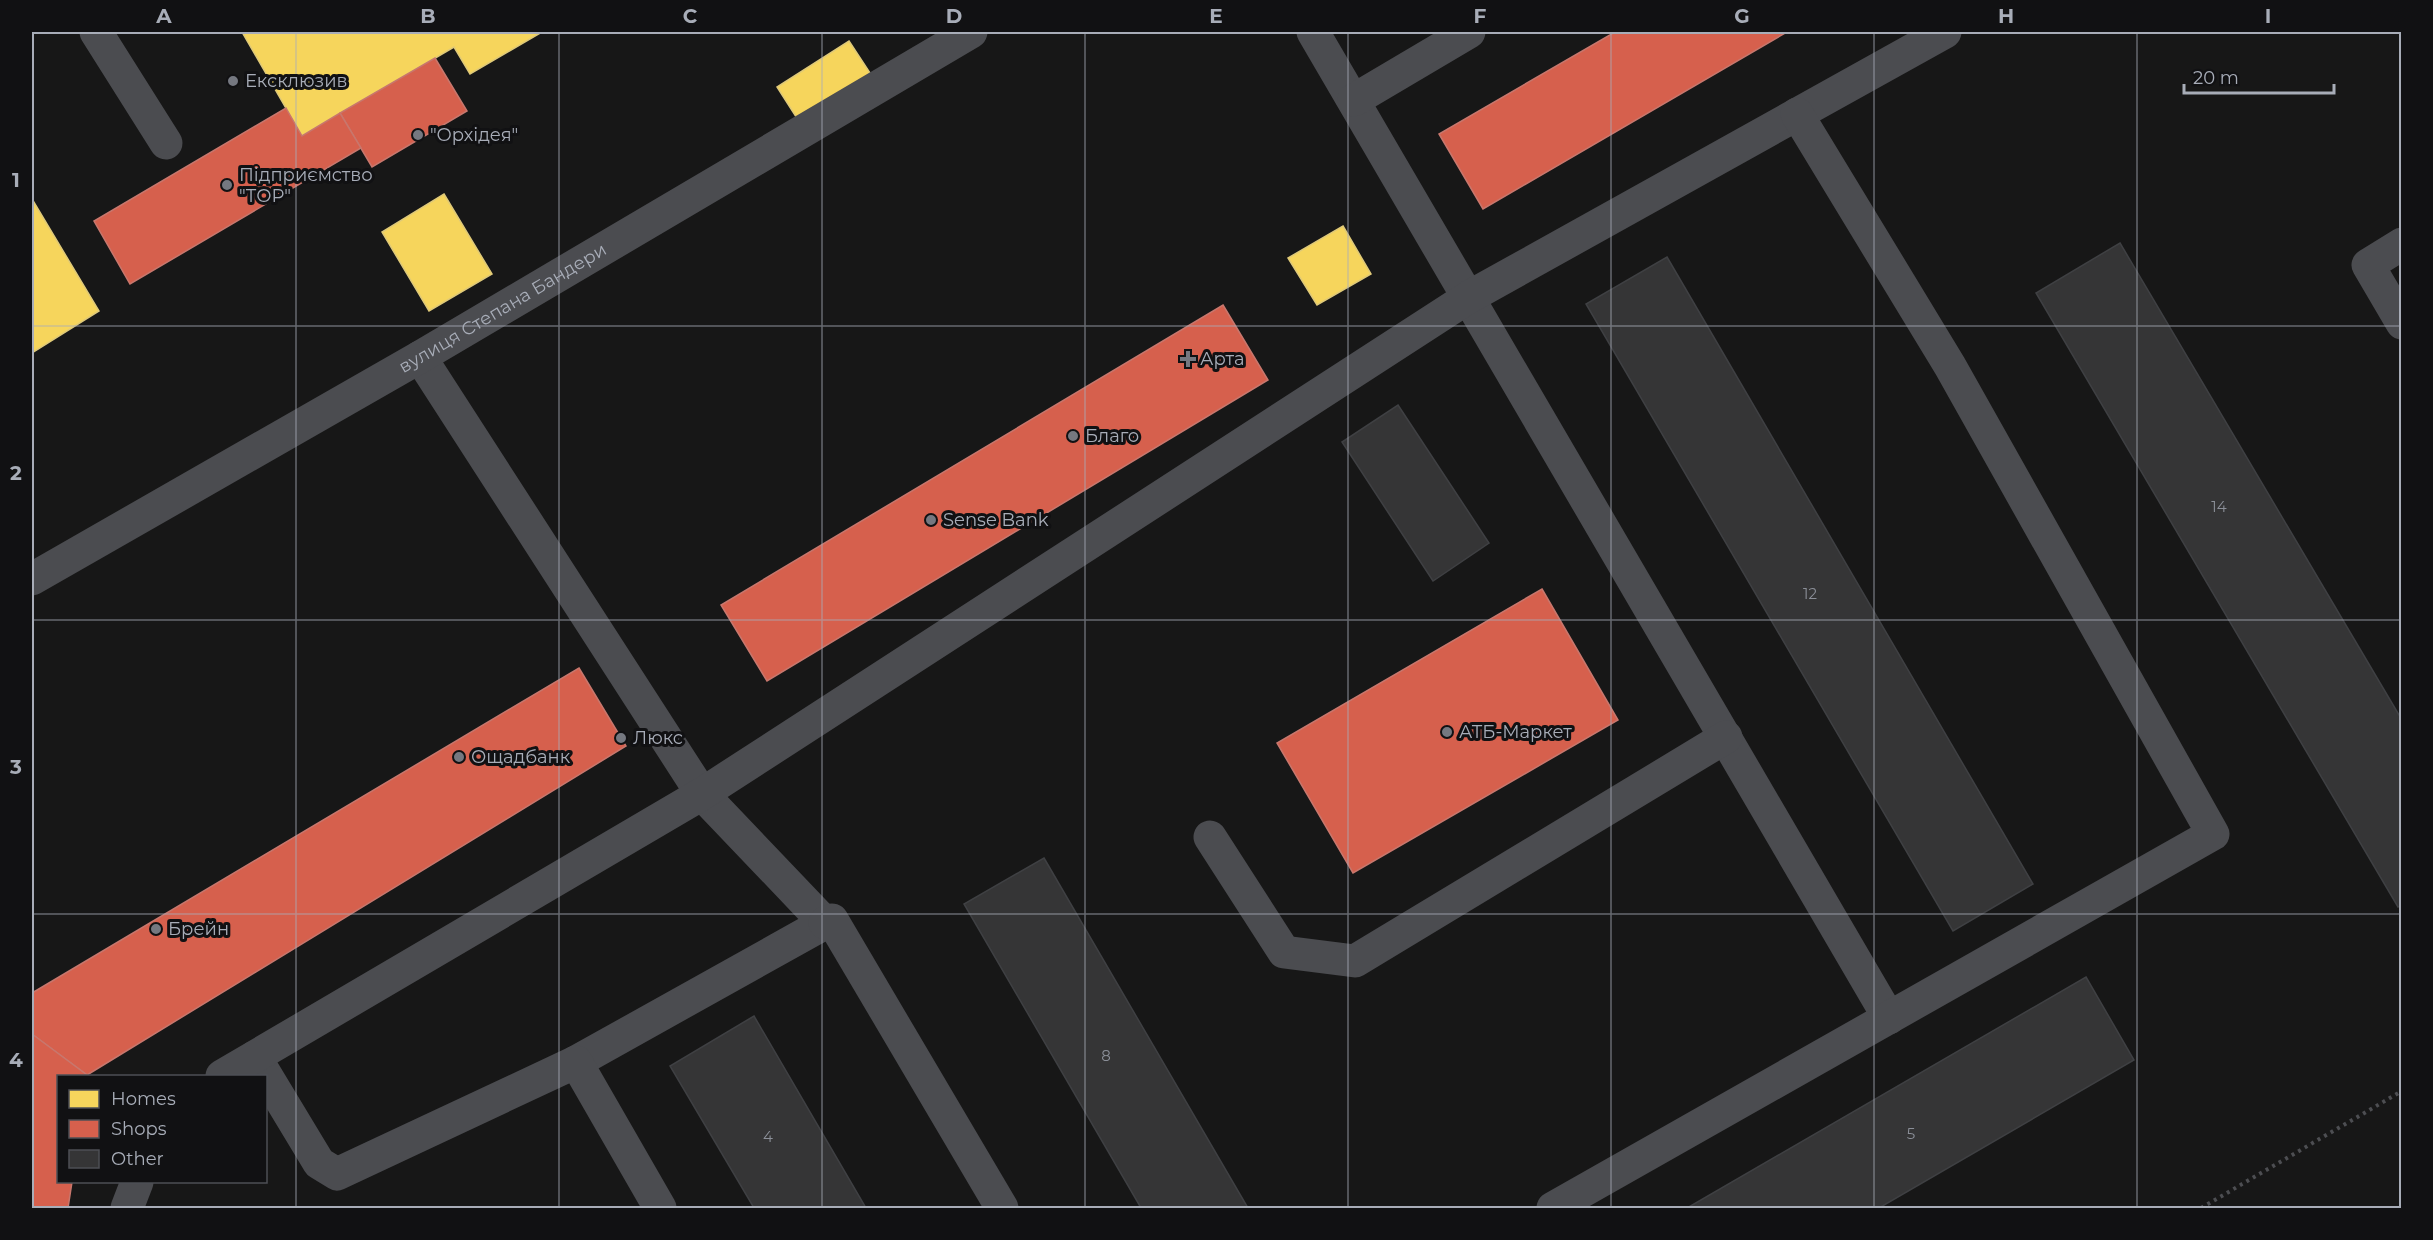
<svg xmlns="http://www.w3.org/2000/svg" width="2433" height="1240" viewBox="0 0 2433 1240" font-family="Montserrat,sans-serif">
  <rect width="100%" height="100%" fill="#171717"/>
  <g fill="#f6d55c" stroke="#dfc978" stroke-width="1.5">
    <path d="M242 32H542L470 74 454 47 302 136Z"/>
    <path d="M849 41 872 76 800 123 777 87Z"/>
    <path d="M444 194 492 274 429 311 382 232Z"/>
    <path d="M32 199 99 311 32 353Z"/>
    <path d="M1343 226 1371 274 1317 305 1288 258Z"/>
  </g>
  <g fill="#d6604d" stroke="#c8776d" stroke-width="1.5">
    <path d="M1615 32H1787L1483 209 1439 134Z"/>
    <path d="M435 58 467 111 372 167 340 113Z"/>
    <path d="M286 108 302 136 340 113 361 148 130 284 94 221Z"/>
    <path d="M1223 305 1268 380 767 681 721 605Z"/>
    <path d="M1542 589 1618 720 1353 873 1277 743Z"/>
    <path d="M579 668 626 746 87 1075 32 1034V993Z"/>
    <path d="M32 1034 87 1075V1076H58V1182H72L68 1208H32Z"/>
  </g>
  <g fill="#353536" stroke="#3f4043" stroke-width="1.5">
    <path d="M2120 243 2402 720V905L2398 907 2036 293Z"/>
    <path d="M1667 257 2033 884 1953 931 1586 304Z"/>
    <path d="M1398 405 1489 543 1433 581 1342 442Z"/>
    <path d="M1044 858 1248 1208H1141L964 904Z"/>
    <path d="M2086 977 2134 1060 1879 1208H1687Z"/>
    <path d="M754 1016 866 1208H754L670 1066Z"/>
  </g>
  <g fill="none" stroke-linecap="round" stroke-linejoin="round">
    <path stroke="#4d4e52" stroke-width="4" stroke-dasharray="3 4.5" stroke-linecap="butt" d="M2201 1208 2402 1091"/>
    <g stroke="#4b4c50" stroke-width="33">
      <path d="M96 32 166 143"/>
      <path d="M1313 32 1889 1018"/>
      <path d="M1354 100 1469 32"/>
      <path d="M2402 244 2368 265 2402 323"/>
      <path d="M420 357 702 794 825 923 576 1062"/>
      <path id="s1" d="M32 579 420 357 971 32"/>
      <path d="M1210 837 1284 952 1355 961 1726 737"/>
      <path d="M825 923 832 920 1002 1208"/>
      <path d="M255 1057 319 1163 337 1174 576 1062 660 1208"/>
      <path d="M222 1076 702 794 1469 297 1945 32"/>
      <path d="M127 1208 137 1182"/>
      <path d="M1553 1208 2213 834 1950 366 1797 114"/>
    </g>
  </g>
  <path fill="none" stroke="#a8adb8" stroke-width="1.5" stroke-opacity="0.55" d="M296 32V1208M559 32V1208M822 32V1208M1085 32V1208M1348 32V1208M1611 32V1208M1874 32V1208M2137 32V1208M32 326H2402M32 620H2402M32 914H2402"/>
  <g fill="#757880" stroke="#111113" stroke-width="2">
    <circle cx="233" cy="81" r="6"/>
    <circle cx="418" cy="135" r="6"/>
    <circle cx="227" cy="185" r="6"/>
    <path d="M1185 350h6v6h6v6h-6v6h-6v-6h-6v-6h6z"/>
    <circle cx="1073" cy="436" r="6"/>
    <circle cx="931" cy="520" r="6"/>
    <circle cx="1447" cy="732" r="6"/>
    <circle cx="621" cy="738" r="6"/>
    <circle cx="459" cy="757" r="6"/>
    <circle cx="156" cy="929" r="6"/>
  </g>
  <g text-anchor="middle" stroke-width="6" stroke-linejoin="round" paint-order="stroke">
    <g font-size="15" fill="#8b8f98">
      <text x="2219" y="512">14</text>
      <text x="1810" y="599">12</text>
      <text x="1106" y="1061">8</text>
      <text x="1911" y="1139">5</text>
      <text x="768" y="1142">4</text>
    </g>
    <g font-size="18" fill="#a8adb8" stroke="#111113" text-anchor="start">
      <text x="245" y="87">Ексклюзив</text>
      <text x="430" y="141">"Орхідея"</text>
      <text x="239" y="181">Підприємство<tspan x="239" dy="21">"ТОР"</tspan></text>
      <text x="1200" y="365">Арта</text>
      <text x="1085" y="442">Благо</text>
      <text x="943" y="526">Sense Bank</text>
      <text x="1459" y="738">АТБ-Маркет</text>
      <text x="633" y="744">Люкс</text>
      <text x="471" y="763">Ощадбанк</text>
      <text x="168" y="935">Брейн</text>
    </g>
    <g font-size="18" fill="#a8adb8" stroke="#111113">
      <text dy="6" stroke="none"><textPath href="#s1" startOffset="543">вулиця Степана Бандери</textPath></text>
    </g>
  </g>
  <rect width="2433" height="1240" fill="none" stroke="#111113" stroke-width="66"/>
  <rect x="57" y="1075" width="210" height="108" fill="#111113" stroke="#4d4f55" stroke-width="1.5"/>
  <rect x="69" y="1090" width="30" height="18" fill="#f6d55c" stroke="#4d4f55" stroke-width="1.5"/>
  <text x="111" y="1105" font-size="18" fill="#a8adb8">Homes</text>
  <rect x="69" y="1120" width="30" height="18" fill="#d6604d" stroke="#4d4f55" stroke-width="1.5"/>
  <text x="111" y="1135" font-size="18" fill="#a8adb8">Shops</text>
  <rect x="69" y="1150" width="30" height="18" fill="#353536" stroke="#4d4f55" stroke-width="1.5"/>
  <text x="111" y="1165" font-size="18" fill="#a8adb8">Other</text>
  <path d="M2184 84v9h150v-9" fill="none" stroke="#a8adb8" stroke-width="3"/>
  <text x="2193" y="84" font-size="18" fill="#a8adb8" stroke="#111113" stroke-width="4.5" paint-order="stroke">20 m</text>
  <rect x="33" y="33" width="2367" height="1174" fill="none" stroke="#a8adb8" stroke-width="2"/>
  <g font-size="20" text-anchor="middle" font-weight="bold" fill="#a8adb8">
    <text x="164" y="23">A</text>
    <text x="428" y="23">B</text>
    <text x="690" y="23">C</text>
    <text x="954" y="23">D</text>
    <text x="1216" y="23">E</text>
    <text x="1480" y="23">F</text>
    <text x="1742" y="23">G</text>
    <text x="2006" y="23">H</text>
    <text x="2268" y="23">I</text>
    <text x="16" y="187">1</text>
    <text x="16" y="480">2</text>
    <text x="16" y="774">3</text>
    <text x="16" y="1067">4</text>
  </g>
</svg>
